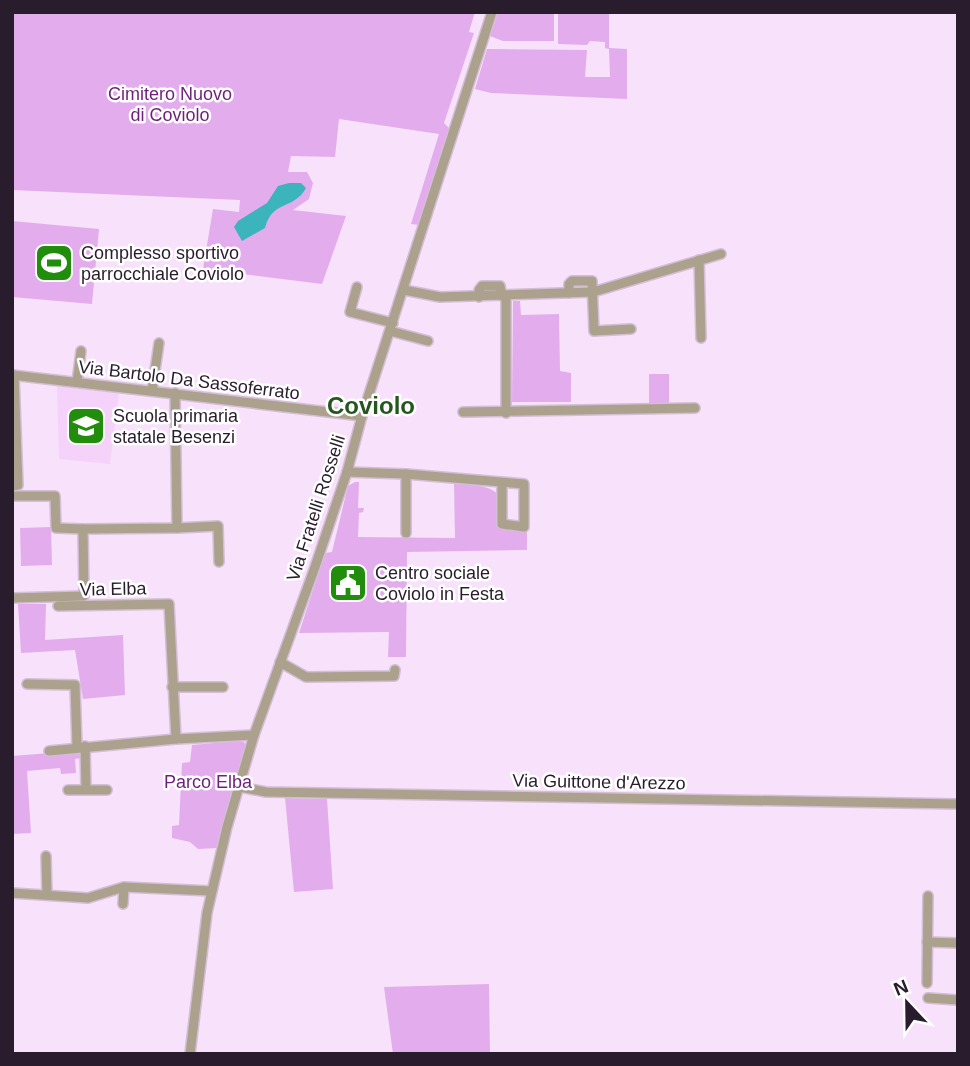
<svg xmlns="http://www.w3.org/2000/svg" width="970" height="1066" viewBox="0 0 970 1066" font-family="Helvetica,sans-serif">
  <rect width="100%" height="100%" fill="#f8e2fb"/>
  <path fill="#f4d2f9" d="M57 386 119 393 110 464 59 459Z"/>
  <g fill="#e3aced">
    <path d="M12 12H475L469 32 474 33 444 123 449 128 419 225 411 224 439 134 339 119 335 157 291 156 288 172H307L313 183 309 199 293 210 346 216 322 284 203 269 213 209 239 212 240 200 12 190Z"/>
    <path d="M498 12H554V41H503L490 36Z"/>
    <path d="M558 12H609V48L627 49V99L491 93 475 89 487 49 587 50 585 77H610L609 49 605 48V42L590 41 587 45 558 44Z"/>
    <path d="M12 221 99 229 92 304 12 297Z"/>
    <path d="M513 301H520L521 315 559 314 560 371 571 373V402H512Z"/>
    <rect x="649" y="374" width="20" height="32"/>
    <path d="M355 482H359L358 508H364L363 512 359 513 358 537 455 538 454 483C469 485 487 484 498 494V527L506 530H527V550L407 552 406 657H388L389 632 299 633 325 553 332 552 348 486Z"/>
    <path d="M51 527 52 565 21 566 20 528Z"/>
    <path d="M18 604H46L45 640 123 635 125 695 83 699 75 650 21 653Z"/>
    <path d="M237 741 244 742 246 746 217 848 198 849 190 842 172 838V826L179 825 182 763 190 762 192 745Z"/>
    <path d="M75 751 79 753 81 758 75 759 76 773 61 774 60 768 27 771 31 833 12 834V756Z"/>
    <path d="M285 798 327 799 333 889 294 892Z"/>
    <path d="M489 984 490 1054H393L384 987Z"/>
  </g>
  <path fill="#3bb4bc" d="M289 183H301L306 188C294 210 272 200 265 228L242 241 234 227 238 221 267 203 278 186Z"/>
  <g fill="none" stroke-linecap="round" stroke-linejoin="round">
    <defs>
      <g id="minor">
        <path d="M699 260 701 338"/>
        <path d="M357 287 350 312 393 323"/>
        <path d="M404 290 440 297 593 292 721 254"/>
        <path d="M569 293V284L572 281H592L594 331 631 329"/>
        <path d="M506 296V413"/>
        <path d="M479 297V290L482 286H500L502 296"/>
        <path d="M390 331 428 341"/>
        <path d="M12 375 362 416"/>
        <path d="M77 382 81 351"/>
        <path d="M152 391 159 343"/>
        <path d="M463 412 695 408"/>
        <path d="M347 472 406 474 524 484V527L502 524V483"/>
        <path d="M12 486 18 485 14 375"/>
        <path d="M12 496H55L56 528 83 529"/>
        <path d="M177 528 218 526 219 562"/>
        <path d="M406 533V474"/>
        <path d="M12 598 84 596 83 529 177 528 175 393"/>
        <path d="M58 606 169 604 176 739"/>
        <path d="M280 662 306 677 394 676 395 670"/>
        <path d="M27 684 75 685 77 747"/>
        <path d="M172 687H223"/>
        <path d="M85 746 86 789"/>
        <path d="M49 751 176 739 254 735"/>
        <path d="M240 787 266 792 958 804"/>
        <path d="M68 790H107"/>
        <path d="M46 856 47 895"/>
        <path d="M12 893 88 898 124 887 211 891"/>
        <path d="M123 904 124 887"/>
        <path d="M927 942 958 943"/>
        <path d="M927 983 928 896"/>
        <path d="M928 998 958 1000"/>
        <path d="M190 1054 207 913 227 827 254 735 315 567 347 472 362 416 492 12"/>
      </g>
    </defs>
    <use href="#minor" stroke="#d3bed6" stroke-width="12"/>
    <use href="#minor" stroke="#aca18d" stroke-width="9"/>
  </g>
  <defs>
    <symbol id="stadium-square" viewBox="-11 -11 22 22"><rect x="-9" y="-9" width="18" height="18" rx="4" fill="#228d0d" stroke="#fff"/><path d="M0-5a6.5 5 0 1 0 0 10a6.5 5 0 1 0 0-10ZM-3.5-1.8h7v3.6h-7Z" fill="#fff"/></symbol>
    <symbol id="school-square" viewBox="-11 -11 22 22"><rect x="-9" y="-9" width="18" height="18" rx="4" fill="#228d0d" stroke="#fff"/><path d="M0-5L7-2L0 1L-7-2ZM-4 1L0 2.5L4 1V4Q0 6-4 4Z" fill="#fff"/></symbol>
    <symbol id="civic-square" viewBox="-11 -11 22 22"><rect x="-9" y="-9" width="18" height="18" rx="4" fill="#228d0d" stroke="#fff"/><path d="M-.6-6.5H3V-4.5H.6V-3L4-1V1h2V6H-6V1h2V-1L-.6-3ZM-1.2 2.5V6h2.4V2.5Z" fill="#fff"/></symbol>
  </defs>
  <g fill-rule="evenodd">
    <use href="#stadium-square" x="32" y="241" width="44" height="44"/>
    <use href="#school-square" x="64" y="404" width="44" height="44"/>
    <use href="#civic-square" x="326" y="561" width="44" height="44"/>
  </g>
  <g text-anchor="middle" stroke-width="5" stroke-linejoin="round" paint-order="stroke">
    <g font-size="18" fill="#6f1f7c" stroke="#fff">
      <text x="170" y="100">Cimitero Nuovo<tspan x="170" dy="21">di Coviolo</tspan></text>
      <text x="208" y="788">Parco Elba</text>
    </g>
    <g font-size="18" fill="#291c2c" stroke="#fff" text-anchor="start">
      <text x="81" y="259">Complesso sportivo<tspan x="81" dy="21">parrocchiale Coviolo</tspan></text>
      <text x="113" y="422">Scuola primaria<tspan x="113" dy="21">statale Besenzi</tspan></text>
      <text x="375" y="579">Centro sociale<tspan x="375" dy="21">Coviolo in Festa</tspan></text>
    </g>
    <g font-size="18" fill="#291c2c" stroke="#fff">
      <text transform="translate(189 380) rotate(7)" y="6">Via Bartolo Da Sassoferrato</text>
      <text transform="translate(316 508) rotate(-72)" y="6">Via Fratelli Rosselli</text>
      <text transform="translate(113 589) rotate(-1)" y="6">Via Elba</text>
      <text transform="translate(599 782) rotate(1)" y="6">Via Guittone d'Arezzo</text>
    </g>
    <g font-size="24" font-weight="bold" fill="#26561f" stroke="#fff">
      <text x="371" y="414">Coviolo</text>
    </g>
  </g>
  <rect width="970" height="1066" fill="none" stroke="#291c2c" stroke-width="28"/>
  <g transform="translate(907 1003) rotate(338)" stroke="#ffffff" stroke-width="5" paint-order="stroke">
  <path d="M0-5L12 26L0 18L-12 26Z" fill="#291c2c"/>
  <text y="-10" font-size="19" font-weight="bold" text-anchor="middle" fill="#291c2c">N</text>
  </g>
</svg>
